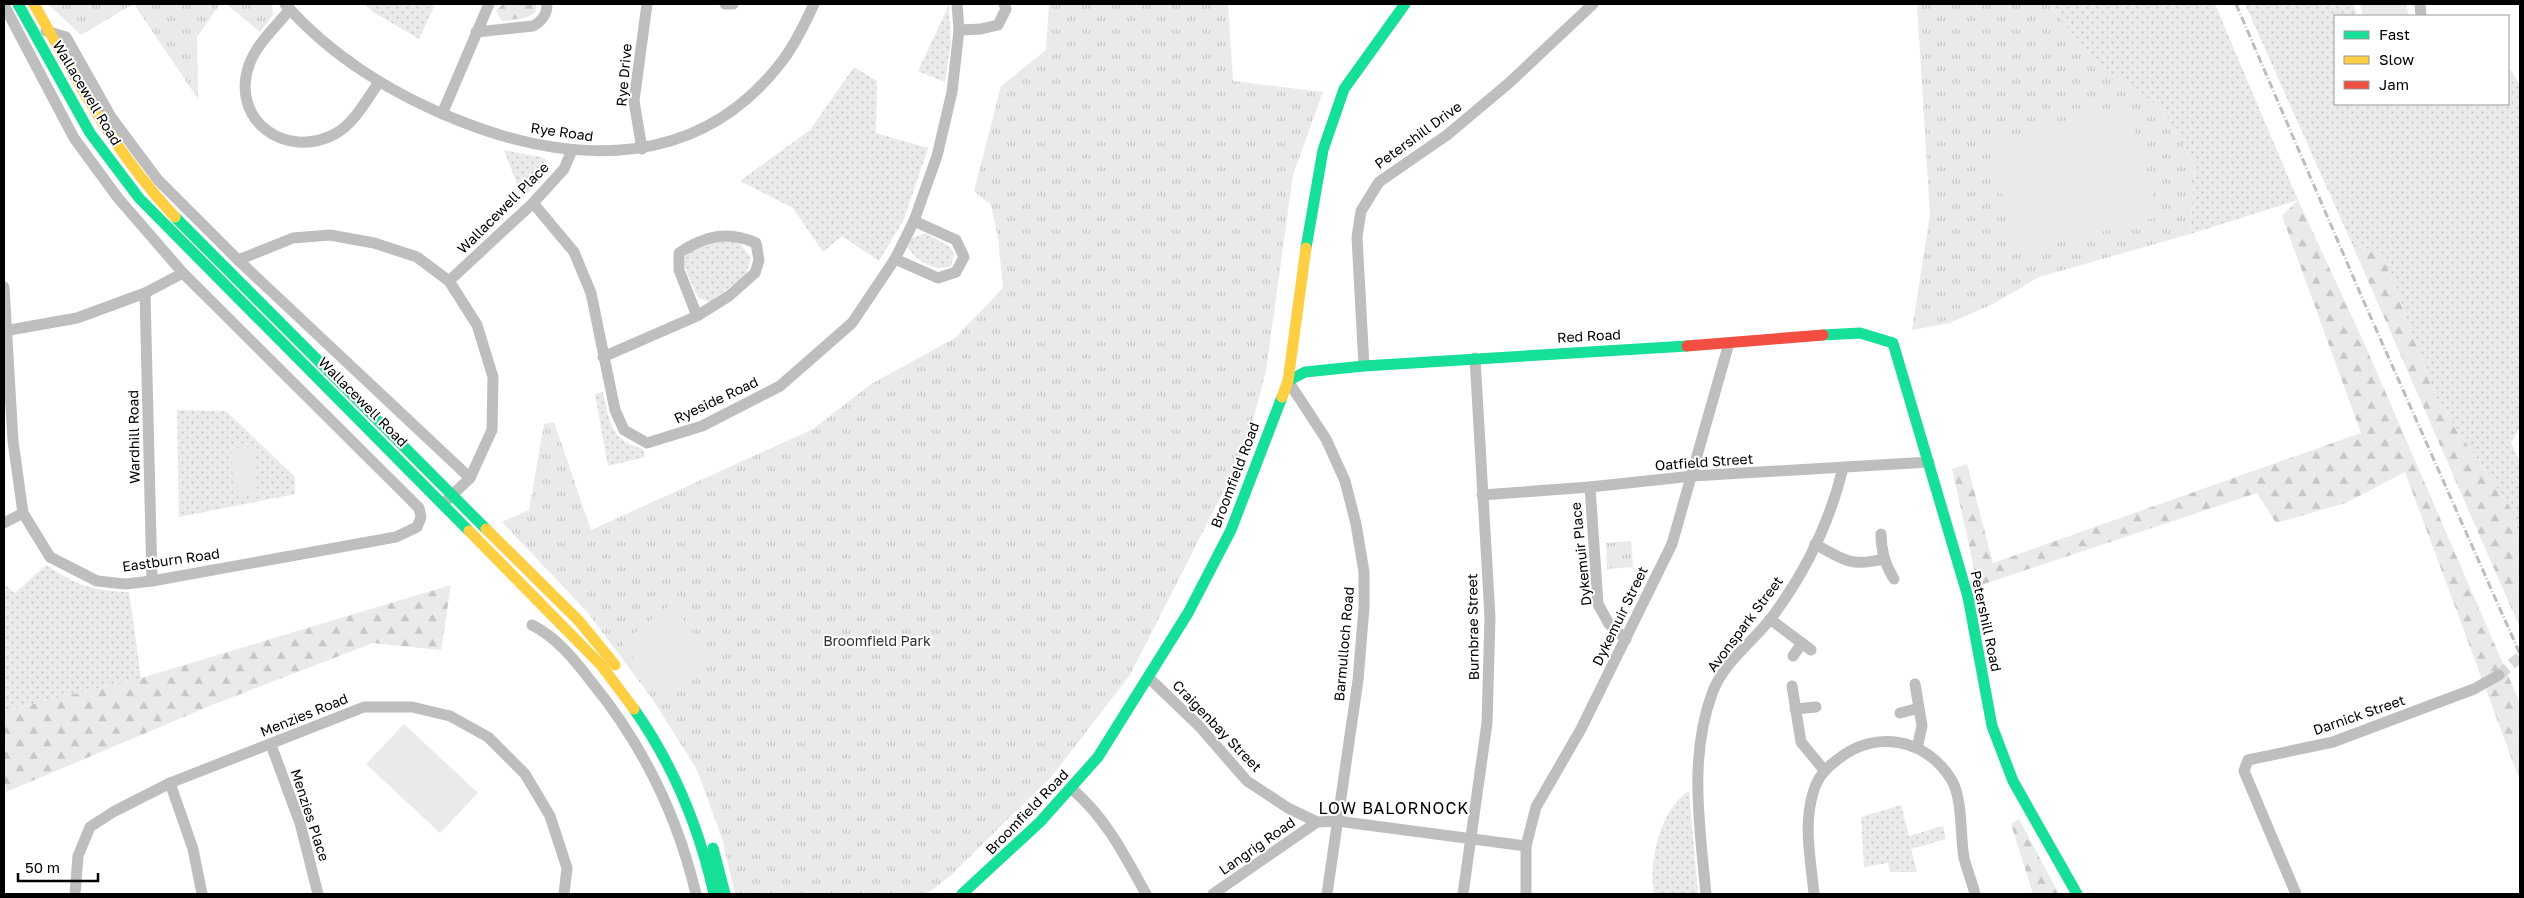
<svg xmlns="http://www.w3.org/2000/svg" width="2524" height="898" viewBox="0 0 2524 898" font-family="'Golos Text',sans-serif">
  <defs>
    <pattern id="grass-dots" width="8" height="8" patternUnits="userSpaceOnUse" patternTransform="scale(1.25)"><rect width="8" height="8" fill="#eaeaea"/><path d="M2 2h.1M6 6h.1" fill="none" stroke="#c7c7c7" stroke-width="1.8" stroke-linecap="round"/></pattern>
    <pattern id="forest-firs" width="22" height="20" patternUnits="userSpaceOnUse" patternTransform="scale(1.25)"><rect width="22" height="20" fill="#eaeaea"/><path d="M5 1l3.5 6h-7zM16 11l3.5 6h-7z" fill="#c7c7c7"/></pattern>
    <pattern id="park-tufts" width="24" height="20" patternUnits="userSpaceOnUse" patternTransform="scale(1.25)"><rect width="24" height="20" fill="#eaeaea"/><path d="M3 7l-1-3M5 7V3M7 7l1-3M15 17l-1-3M17 17v-4M19 17l1-3" fill="none" stroke="#c7c7c7"/></pattern>
  </defs>
  <rect width="100%" height="100%" fill="#fff"/>
  <g fill="url(#grass-dots)">
    <path d="M364 4H435L419 39 373 12Z"/>
    <path d="M2048 4H2215L2298 200 2190 234 2195 165 2163 110 2095 61Z"/>
    <path d="M2245 4H2353L2358 16H2335V104H2508V66L2520 85V427L2511 443 2520 462V538L2512 510 2438 402 2383 256 2352 244Z"/>
    <path d="M949 5 951 42 945 82 918 71Z"/>
    <path d="M854 67 877 81 876 133 928 148 904 219 879 261 842 236 823 252 793 208 740 181 810 130Z"/>
    <path d="M504 150 545 158 548 169 523 199Z"/>
    <path d="M926 233 950 247 954 255 951 266C935 272 918 262 908 248L910 239Z"/>
    <path d="M725 240 740 243 751 258 746 275 710 302 698 297C677 253 677 251 725 240Z"/>
    <path d="M603 392C610 422 610 440 643 449L645 457 608 466 595 394Z"/>
    <path d="M177 410 226 411 295 477V494L179 517Z"/>
    <path d="M46 565C76 585 93 591 129 592L141 678 4 711V584L15 593Z"/>
    <path d="M1689 791 1698 894H1654C1648 863 1660 809 1689 791Z"/>
    <path d="M1901 805 1909 836 1943 826 1946 839 1911 849 1917 872H1890L1888 863 1864 867 1861 817Z"/>
  </g>
  <g fill="url(#forest-firs)">
    <path d="M503 4H537L535 13 525 18 502 21 496 11Z"/>
    <path d="M2298 200 2365 345 2520 703V781L2405 472 2346 503 2276 523 2257 493 1978 586 1952 469 1967 464 1993 563 2361 433 2282 216Z"/>
    <path d="M2352 244 2383 256 2438 402 2512 510 2520 538V628Z"/>
    <path d="M451 585 441 650 373 643 212 705 6 792 4 775V711L141 678Z"/>
    <path d="M2019 819 2059 894H2033L2011 824Z"/>
  </g>
  <g fill="url(#park-tufts)">
    <path d="M48 4H133L81 35Z"/>
    <path d="M134 4H220L197 37 198 99Z"/>
    <path d="M226 4H272L273 15 260 32Z"/>
    <path d="M1049 4H1228L1233 81 1323 92 1293 175 1266 371 1246 447 1130 675 1052 776 950 876 927 894H735L722 838 697 770 653 700 588 613 502 522 529 510 544 424 554 422 591 530 813 429 871 384 955 338 1003 288 998 238 991 205 974 191 1001 86 1046 50Z"/>
    <path d="M1917 4H2048L2095 61 2163 110 2195 165 2190 234 2039 277 1995 303 1950 323 1912 330 1930 214Z"/>
    <path d="M1631 541 1633 567 1607 569 1606 543Z"/>
  </g>
  <g fill="#eaeaea">
    <path d="M2360 4H2406L2409 16H2363Z"/>
    <path d="M2129 106 2158 217 2017 254 1988 142Z"/>
    <path d="M255 447 257 495H233L232 448Z"/>
    <path d="M671 604 708 652 660 691 622 643Z"/>
    <path d="M404 724 478 793 440 833 366 764Z"/>
  </g>
  <g fill="none" stroke-linecap="round" stroke-linejoin="round">
    <path stroke="#d9d9d9" stroke-width="11" stroke-dasharray="11 5.5" stroke-linecap="butt" d="M2499 675 2520 657"/>
    <g stroke="#bebebe" stroke-width="11">
      <path d="M285 4C332 57 395 96 460 121 576 167 701 169 783 60 796 43 805 23 814 4"/>
      <path d="M725 4H733"/>
      <path d="M2420 4 2421 16"/>
      <path d="M4 5 74 138 118 198 183 273 419 508 421 517 417 527 396 537 152 581 125 584 97 581 50 557 23 513 13 441 4 287"/>
      <path d="M290 9C276 27 257 43 249 65 230 120 285 160 335 134 354 124 367 99 379 82"/>
      <path d="M959 30 981 29 998 25 1006 9 1004 4"/>
      <path d="M46 31 66 37 111 117 158 180 238 260 470 478"/>
      <path d="M476 32 533 26C542 21 547 15 547 4"/>
      <path d="M442 114 489 4"/>
      <path d="M642 149 634 101 647 4"/>
      <path d="M533 203 574 252 591 293 615 410 624 430 647 443 702 426 780 386 852 323 895 259 914 221 937 156 952 92 959 30 957 4"/>
      <path d="M895 259 938 278 956 272 964 257 956 240 914 221"/>
      <path d="M238 260 293 238 330 235 374 243 417 257 449 281 477 325 493 377 492 430 470 478 447 500"/>
      <path d="M449 281 533 203 564 169 572 150"/>
      <path d="M145 293 152 581"/>
      <path d="M4 331 77 318 145 293 183 273"/>
      <path d="M603 357 697 316 729 296 755 273 759 260 756 243C728 230 704 236 679 253V270L697 316"/>
      <path d="M1364 366 1357 237 1361 211 1379 182 1447 135 1509 83 1593 4"/>
      <path d="M1288 381 1326 439 1345 481 1356 524 1364 572V608L1358 680 1327 894"/>
      <path d="M1590 487 1598 604 1609 624 1626 639"/>
      <path d="M1482 495 1590 487 1693 476 1929 462"/>
      <path d="M4 523 23 513"/>
      <path d="M1881 534C1881 551 1885 565 1894 579"/>
      <path d="M1815 544C1844 560 1850 567 1884 559"/>
      <path d="M1770 619 1811 650"/>
      <path d="M532 625C556 637 574 659 590 680 642 743 677 814 696 894"/>
      <path d="M1793 656 1802 643"/>
      <path d="M1149 678 1199 726 1247 781 1288 808 1317 822 1337 821 1526 846"/>
      <path d="M1915 684 1922 726 1917 748"/>
      <path d="M1792 686 1801 742 1824 770"/>
      <path d="M1795 709 1816 707"/>
      <path d="M1900 713 1919 708"/>
      <path d="M271 745 300 823 318 894"/>
      <path d="M170 783 193 849 202 894"/>
      <path d="M1072 789C1106 818 1125 856 1146 894"/>
      <path d="M75 894 78 856 90 827 113 812 170 783 364 707H412L450 716 488 737 525 774 550 816 567 868 564 894"/>
      <path d="M1213 894 1317 822"/>
      <path d="M1463 894 1487 723 1490 617 1475 358"/>
      <path d="M1526 894V846L1536 807 1581 729 1672 544 1729 343"/>
      <path d="M1706 894C1700 828 1688 756 1713 691 1725 661 1753 642 1772 617 1805 573 1830 521 1843 468"/>
      <path d="M1814 894C1811 861 1803 826 1813 793 1817 778 1825 769 1837 760 1875 729 1925 738 1951 779 1963 798 1960 836 1964 858 1967 870 1972 882 1975 894"/>
      <path d="M2296 894 2244 771 2248 760 2333 742 2474 689 2499 675"/>
    </g>
    <g stroke="#16e098" stroke-width="11">
      <path d="M18 4 90 133 139 198 469 531"/>
      <path d="M175 217 486 529"/>
      <path d="M1306 248 1323 150 1344 89 1405 4"/>
      <path d="M1823 335 1860 333 1893 343 1968 597 1992 726 2013 781 2077 894"/>
      <path d="M1288 381 1305 372 1364 366 1687 346"/>
      <path d="M634 709C674 766 699 827 714 894"/>
      <path d="M713 848 725 894"/>
      <path d="M962 894 1040 822 1098 757 1188 613 1231 530 1282 397"/>
    </g>
    <g stroke="#ffcf43" stroke-width="11">
      <path d="M34 4C77 81 114 152 175 217"/>
      <path d="M1282 397 1288 381 1306 248"/>
      <path d="M486 529 579 621 615 665"/>
      <path d="M469 531 601 665 634 709"/>
    </g>
    <path stroke="#f24e42" stroke-width="11" d="M1687 346 1823 335"/>
    <path stroke="#bdbdbd" stroke-width="3" stroke-dasharray="8 2.5 1 2.5" stroke-linecap="butt" d="M2236 4 2364 302 2520 654"/>
  </g>
  <g text-anchor="middle" stroke-width="4" stroke-linejoin="round" paint-order="stroke">
    <g font-size="14" fill="#000" stroke="#fff">
      <text transform="translate(624 75) rotate(-85)" y="5">Rye Drive</text>
      <text transform="translate(87 93) rotate(59)" y="5">Wallacewell Road</text>
      <text transform="translate(562 132) rotate(8)" y="5">Rye Road</text>
      <text transform="translate(1418 135) rotate(-36)" y="5">Petershill Drive</text>
      <text transform="translate(503 208) rotate(-45)" y="5">Wallacewell Place</text>
      <text transform="translate(1589 336) rotate(-3)" y="5">Red Road</text>
      <text transform="translate(716 400) rotate(-25)" y="5">Ryeside Road</text>
      <text transform="translate(363 402) rotate(45)" y="5">Wallacewell Road</text>
      <text transform="translate(134 437) rotate(-91)" y="5">Wardhill Road</text>
      <text transform="translate(1704 462) rotate(-4)" y="5">Oatfield Street</text>
      <text transform="translate(1235 475) rotate(-69)" y="5">Broomfield Road</text>
      <text transform="translate(1581 554) rotate(-96)" y="5">Dykemuir Place</text>
      <text transform="translate(171 560) rotate(-8)" y="5">Eastburn Road</text>
      <text transform="translate(1620 616) rotate(-64)" y="5">Dykemuir Street</text>
      <text transform="translate(1986 621) rotate(78)" y="5">Petershill Road</text>
      <text transform="translate(1745 624) rotate(-53)" y="5">Avonspark Street</text>
      <text transform="translate(1473 627) rotate(-91)" y="5">Burnbrae Street</text>
      <text transform="translate(1344 644) rotate(-85)" y="5">Barmulloch Road</text>
      <text transform="translate(304 715) rotate(-22)" y="5">Menzies Road</text>
      <text transform="translate(2359 715) rotate(-19)" y="5">Darnick Street</text>
      <text transform="translate(1217 726) rotate(46)" y="5">Craigenbay Street</text>
      <text transform="translate(1027 812) rotate(-46)" y="5">Broomfield Road</text>
      <text transform="translate(310 815) rotate(72)" y="5">Menzies Place</text>
      <text transform="translate(1257 846) rotate(-35)" y="5">Langrig Road</text>
    </g>
    <g font-size="14" fill="#2f2f2f" stroke="#fff">
      <text x="877" y="646">Broomfield Park</text>
    </g>
    <g font-size="16" letter-spacing="1" fill="#000" stroke="#fff">
      <text x="1394" y="814">LOW BALORNOCK</text>
    </g>
  </g>
  <rect width="2524" height="898" fill="none" stroke="#000000" stroke-width="10"/>
  <rect x="2334" y="15" width="175" height="90" fill="#ffffff" stroke="#999999"/>
  <rect x="2344" y="31" width="25" height="8" fill="#16e098" stroke="#999999"/>
  <text x="2379" y="40" font-size="15" fill="#000000">Fast</text>
  <rect x="2344" y="56" width="25" height="8" fill="#ffcf43" stroke="#999999"/>
  <text x="2379" y="65" font-size="15" fill="#000000">Slow</text>
  <rect x="2344" y="81" width="25" height="8" fill="#f24e42" stroke="#999999"/>
  <text x="2379" y="90" font-size="15" fill="#000000">Jam</text>
  <path d="M18 873v8h80v-8" fill="none" stroke="#000000" stroke-width="2.5"/>
  <text x="25" y="873" font-size="15" fill="#000000" stroke="#ffffff" stroke-width="4" paint-order="stroke">50 m</text>
</svg>
